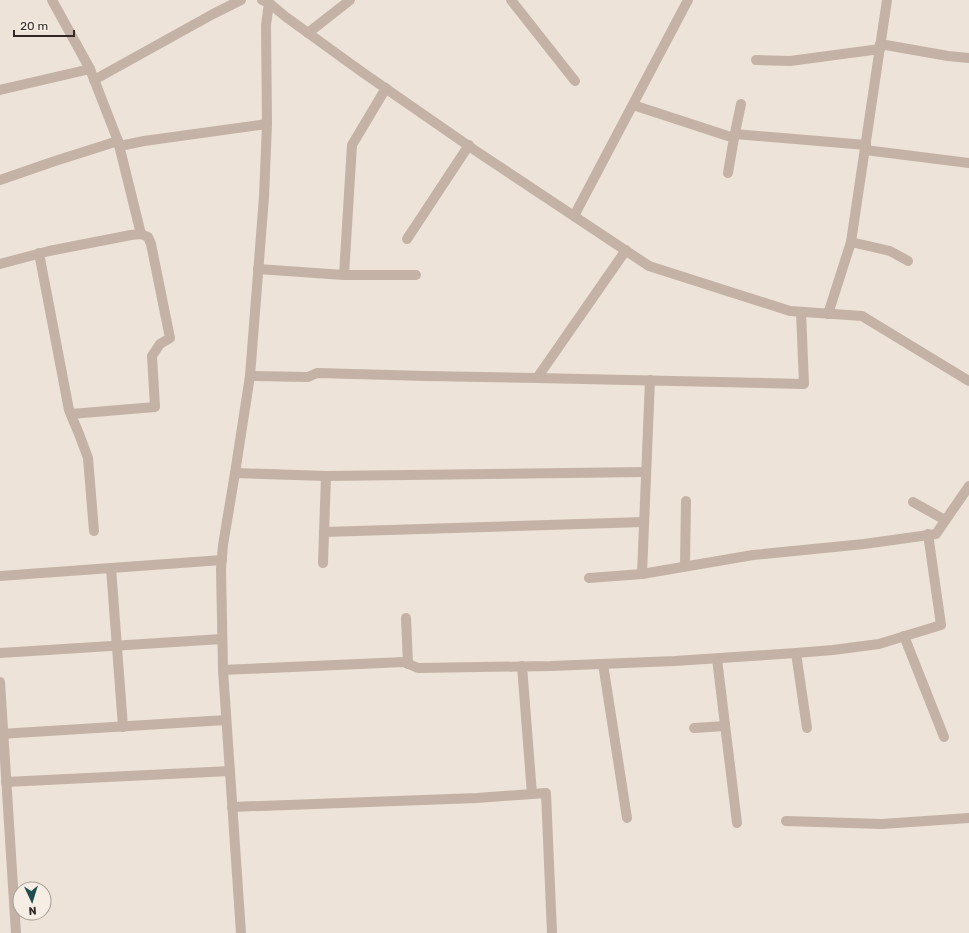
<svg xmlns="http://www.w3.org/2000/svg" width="969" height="933" viewBox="0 0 969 933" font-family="Rubik,sans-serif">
  <rect width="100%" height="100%" fill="#eee3d8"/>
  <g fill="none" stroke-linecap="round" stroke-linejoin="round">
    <g stroke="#c4b2a6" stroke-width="10">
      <path d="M52 0 90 69 118 141 141 234"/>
      <path d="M262 0 269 3 286 17 362 72 476 151 649 266 790 311 862 316 969 381"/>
      <path d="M511 0 575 81"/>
      <path d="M308 33 350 0"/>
      <path d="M880 44 948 56 969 58"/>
      <path d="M756 60 790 61 880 49"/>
      <path d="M94 80 213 14 241 0"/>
      <path d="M0 90 90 69"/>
      <path d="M633 105 734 138"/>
      <path d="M735 134 866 145"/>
      <path d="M120 146 144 141 267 124"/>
      <path d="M865 150 969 163"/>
      <path d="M728 173 734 138 741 104"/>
      <path d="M0 180 55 161 118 141"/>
      <path d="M574 216 688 0"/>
      <path d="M407 239 469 145"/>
      <path d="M851 242 890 251 908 261"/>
      <path d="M39 253 69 410 79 434 88 458 94 531"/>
      <path d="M0 264 49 251 131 235 141 234 148 237 151 244 170 338 160 344 152 356 155 407 71 414"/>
      <path d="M258 269 344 275H416"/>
      <path d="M344 275 352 145 386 88"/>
      <path d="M828 314 851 242 887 0"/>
      <path d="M250 376 308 377 317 373 426 376 537 378 804 384 801 312"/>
      <path d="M537 378 626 250"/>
      <path d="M235 473 326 476 646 472"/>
      <path d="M913 502 945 520"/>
      <path d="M324 532 644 522"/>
      <path d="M323 563 326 476"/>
      <path d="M685 566 686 501"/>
      <path d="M111 568 123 727"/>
      <path d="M642 574 650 380"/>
      <path d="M0 576 222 560"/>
      <path d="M589 578 642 574 753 555 864 544 936 534 969 486"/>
      <path d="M406 618 408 664"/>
      <path d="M904 636 944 737"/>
      <path d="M0 653 222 639"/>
      <path d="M796 653 807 728"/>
      <path d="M717 659 737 823"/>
      <path d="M603 664 627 818"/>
      <path d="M522 666 532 794"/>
      <path d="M223 670 404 662 418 668 551 666 675 661 796 653 833 650 879 644 941 625 928 534"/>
      <path d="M0 682 16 933"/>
      <path d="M694 728 725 726"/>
      <path d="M0 734 226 720"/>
      <path d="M6 782 230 771"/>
      <path d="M232 807 477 798 546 793 552 933"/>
      <path d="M786 821 882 824 969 818"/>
      <path d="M241 933 223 670 221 569 223 545 235 473 250 376 264 197 267 124 266 25 269 3"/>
    </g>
  </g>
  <g transform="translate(32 901) rotate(176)"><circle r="19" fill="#f6ede4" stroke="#a79f98"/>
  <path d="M0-3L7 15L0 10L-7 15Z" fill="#204e4e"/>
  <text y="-6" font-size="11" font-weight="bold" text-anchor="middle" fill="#312926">N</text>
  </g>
  <path d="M14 30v6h60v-6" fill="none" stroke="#312926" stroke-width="2"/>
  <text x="20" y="30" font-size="12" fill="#312926" stroke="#f6ede4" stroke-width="3" paint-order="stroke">20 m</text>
</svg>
